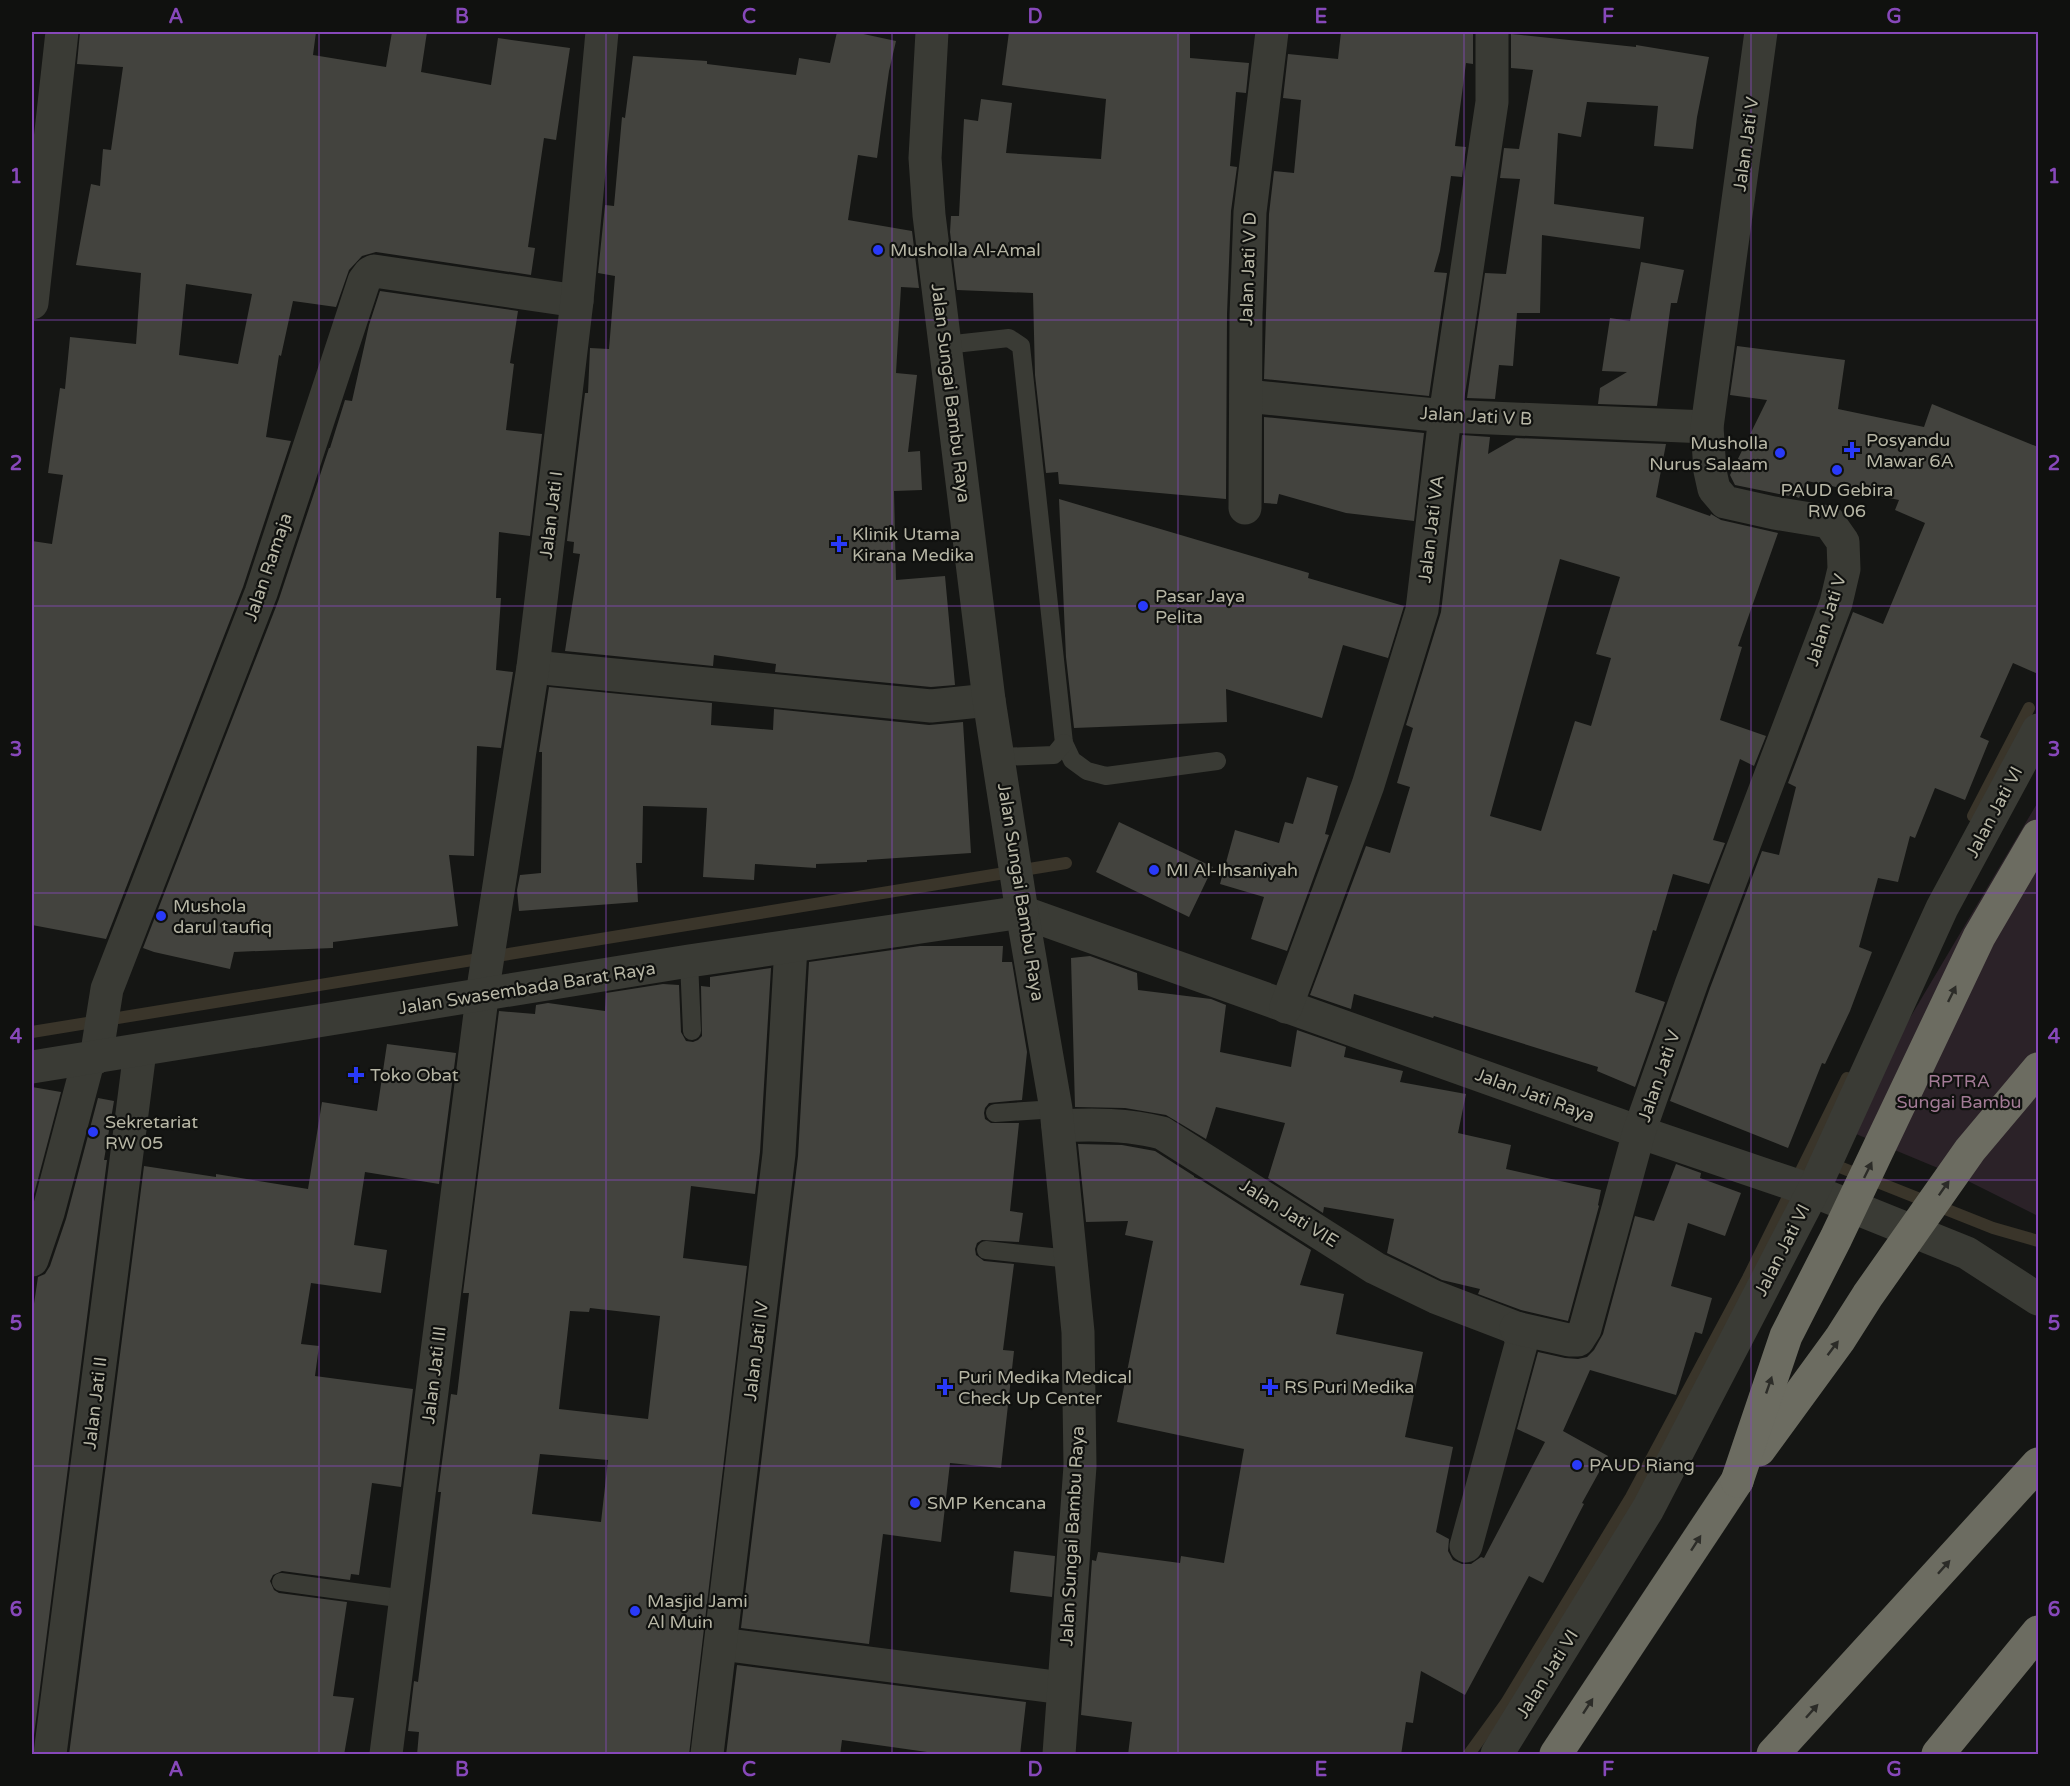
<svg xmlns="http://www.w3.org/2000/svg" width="2070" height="1786" viewBox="0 0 2070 1786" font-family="'Varela Round',sans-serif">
  <rect width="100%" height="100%" fill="#151614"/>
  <path fill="#2b2228" d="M2038 802V1216L1962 1178 1844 1129Z"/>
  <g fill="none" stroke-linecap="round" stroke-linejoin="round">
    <g stroke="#3a352a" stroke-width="12">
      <path d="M1973 816 2029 708"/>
      <path d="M32 1032 1066 863"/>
      <path d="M1827 1162 1993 1228 2038 1241"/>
      <path d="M1469 1754 1506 1703 1631 1497 1748 1278 1847 1078"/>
    </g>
  </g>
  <g fill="#43433e" fill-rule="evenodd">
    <path d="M80 32H316L313 55 386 67 392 32H427L421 72 491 85 498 38 570 48 556 140 544 138 528 247 535 248 531 275 376 252 362 256 349 270 336 307 293 301 281 356 279 355 266 437 291 441 243 587 106 939 32 925V541L52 544 63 475 48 473 60 388 65 389 70 337 136 344 141 273 76 265 91 184 100 186 103 149 111 150 123 67 77 64ZM186 284 252 294 238 364 179 355Z"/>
    <path d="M837 32H854L896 41 889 71 877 158 858 155 848 220 912 231 919 288 901 287 896 373 917 375 908 452 920 451 922 490 894 491 896 580 945 576 955 685 931 687 775 672 776 664 714 655 713 666 565 651 580 554 573 553 574 542 567 541 585 393H588L590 348 609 349 615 276 598 273 605 205 614 206 622 117 625 118 633 56 707 61V64L796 75 799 58 830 63Z"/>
    <path d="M1009 32H1190V58L1249 63 1246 93 1236 92 1230 166 1237 167 1231 211 1227 314 1226 499 1059 484 1058 472 1046 473 1035 375 1033 293 957 290 950 232 951 216H959L964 119 978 121 981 99 1012 103 1006 153 1101 159 1106 99 1002 85Z"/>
    <path d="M1341 32H1473V64L1466 63 1455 146 1466 147 1462 177 1451 176 1440 251 1434 272 1447 273 1429 396 1264 379 1269 214 1274 171 1294 173 1301 100 1283 98 1288 54 1338 59Z"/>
    <path d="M1511 34 1636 47V45L1709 57 1697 117 1693 149 1654 146 1658 106 1587 102 1581 137 1558 133 1554 204 1644 217 1640 249 1542 235 1540 313H1517L1513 366 1499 365 1495 399 1467 398 1485 273 1506 274 1520 179 1500 178 1504 148 1519 149 1533 70 1511 68Z"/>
    <path d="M1641 262 1684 270 1677 303H1671L1657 406 1598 404 1600 388 1627 372 1602 371 1610 318 1630 321Z"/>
    <path d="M380 291 518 311 510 363 514 364 506 430 542 434 530 536 499 532 496 598H501L496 670 513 672 501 748 477 746 474 856 449 855 458 926 333 942V948L234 952 230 969 154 952 143 948 279 599 329 448H330L345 400 352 401 369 325Z"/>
    <path d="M1737 346 1845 360 1838 409 1924 427 1932 404 2038 447V674L2013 663 1980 737 1989 741 1965 800 1935 788 1915 838 1910 836 1898 882 1878 878 1859 947 1872 952 1850 1011 1825 1064 1822 1063 1788 1148 1670 1101 1710 988 1762 851 1779 855 1796 787 1788 783 1853 612 1883 624 1925 523 1895 510 1899 500 1807 481 1799 498 1790 494 1789 496 1735 485 1730 475 1767 400 1730 395Z"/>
    <path d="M1264 417 1424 433 1414 521 1346 513 1279 494 1277 504 1264 503Z"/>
    <path d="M1462 435 1490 437 1488 454 1516 438 1666 444 1656 497 1710 516 1711 514 1721 520 1778 533 1738 646 1742 647 1720 720 1766 736 1754 766 1740 759 1713 840 1725 843 1709 884 1673 874 1656 931 1653 930 1635 992 1665 1002 1635 1087 1597 1071 1598 1067 1434 1016 1433 1018 1354 994 1351 1009 1310 995 1366 846 1390 853 1410 787 1397 783 1413 728 1406 725 1441 612ZM1560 559 1620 577 1596 654 1611 658 1591 726 1575 721 1541 831 1490 816Z"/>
    <path d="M1059 499 1309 573 1308 578 1404 606 1388 658 1343 645 1322 718 1226 689 1227 722 1074 728 1066 657Z"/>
    <path d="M549 687 712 703 711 725 773 730 774 709 929 725 963 722 971 853 867 860V862L816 864V868L755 864 754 880 703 877 707 808 643 806 642 863H636L638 902 519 911 517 890 520 875 541 873 542 752H539Z"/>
    <path d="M1307 777 1338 786 1325 834 1329 835 1287 951 1251 939 1264 897 1220 884 1235 830 1279 843 1285 822 1293 824Z"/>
    <path d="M1119 822 1213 867 1189 917 1096 872Z"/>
    <path d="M920 946H1003L1002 962H1012L1027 1052 1022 1100 989 1103 985 1108 984 1113 985 1119 991 1123H1019L1010 1211 1023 1213 1019 1242 982 1240 977 1243 975 1249 976 1255 984 1261 1014 1264 1003 1350 1014 1351 1001 1468 950 1463 941 1542 883 1534 869 1644 741 1628 798 1156 809 962Z"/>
    <path d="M1090 956 1137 973 1138 990 1211 999 1226 1005 1220 1052 1291 1067 1297 1030 1346 1047 1344 1057 1403 1071 1400 1082 1466 1094 1458 1133 1511 1145 1506 1169 1601 1190 1598 1205 1599 1206 1568 1321 1521 1310 1478 1294 1480 1289 1442 1280 1387 1253 1394 1219 1324 1207 1323 1213 1268 1178 1285 1123 1216 1107 1206 1139 1166 1115 1125 1108 1075 1107 1071 958Z"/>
    <path d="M771 968 760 1152 755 1194 691 1186 683 1258 747 1266 689 1755H417L419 1732 408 1731 414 1681 418 1682 431 1578 441 1492H438L451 1394 457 1395 469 1293H463L499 1011 535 1014 536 1005 548 1003 605 1011 606 993 663 984 679 985 681 1032 686 1041 693 1042 698 1040 702 1036 701 986 710 987V977ZM590 1308 660 1316 648 1419 559 1409 570 1311 589 1312ZM540 1454 608 1460 601 1522 532 1514Z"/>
    <path d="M387 1044 456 1053 439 1184 365 1172 354 1245 387 1250 381 1293 311 1283 301 1344 319 1346 315 1376 413 1389 401 1487 372 1483 359 1575 351 1574 350 1580 282 1571 273 1575 270 1581 274 1590 279 1593 347 1602 333 1696 354 1698 344 1755H69L144 1166 216 1177V1174L308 1189 322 1102 377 1111Z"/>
    <path d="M32 1087 61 1092 33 1198H32Z"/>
    <path d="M98 1098 114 1101 104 1160H107L32 1751V1317L38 1277 45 1274 50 1266 66 1219Z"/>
    <path d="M1078 1144 1122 1145 1155 1151 1194 1176V1177L1201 1180 1311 1250 1300 1285 1344 1294 1336 1334 1423 1352 1405 1437 1453 1447 1436 1532 1449 1539 1448 1551 1453 1560 1462 1564H1471L1481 1557 1484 1558 1545 1442 1517 1429 1538 1352 1565 1358 1578 1359 1587 1357 1594 1350 1603 1334 1635 1216 1654 1221 1676 1164 1701 1173 1700 1178 1741 1193 1725 1236 1688 1223 1671 1286 1712 1298 1702 1334 1695 1332 1676 1395 1590 1370 1563 1431 1608 1456 1582 1503 1584 1504 1543 1583 1529 1576 1465 1695 1421 1671 1413 1723 1406 1722 1401 1755H1128L1132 1722 1081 1715 1092 1560 1096 1561 1098 1552 1180 1563 1181 1556 1224 1563 1244 1449 1117 1422 1153 1241 1125 1235 1128 1221 1086 1222Z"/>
    <path d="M1014 1551 1055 1556 1052 1597 1010 1592Z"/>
    <path d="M737 1665 1026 1702 1020 1755H927V1752L842 1740 840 1755H726Z"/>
  </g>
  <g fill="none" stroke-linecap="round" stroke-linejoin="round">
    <g stroke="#3a3b35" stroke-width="18">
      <path d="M945 345 1009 338 1021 346 1064 743 1072 760 1087 771 1106 776 1217 761"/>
      <path d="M999 757 1054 755 1064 743"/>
      <path d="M689 961 692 1031"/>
      <path d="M995 1113 1056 1109"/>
      <path d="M986 1250 1070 1259"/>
      <path d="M281 1582 405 1599"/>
    </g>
    <g stroke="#3a3b35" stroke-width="33">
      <path d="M32 303 62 32"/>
      <path d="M1246 396 1445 416 1707 427"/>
      <path d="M1245 508 1246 315 1250 212 1272 32"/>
      <path d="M533 667 931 706 989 700"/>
      <path d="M1022 912 1639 1132 1813 1191 1967 1253 2038 1299"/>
      <path d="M1286 1007 1368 785 1422 610 1445 416 1492 102V32"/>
      <path d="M96 1058 107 989 261 593 364 281 370 273 374 271 577 301"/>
      <path d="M1058 1126C1093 1124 1128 1124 1162 1133L1375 1268 1435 1297 1516 1328 1522 1341 1466 1546"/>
      <path d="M32 1260 48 1213 89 1058"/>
      <path d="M1516 1328 1569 1340H1578L1585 1329 1639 1132 1692 982 1836 603 1844 569 1843 542 1829 522 1774 513 1725 502 1714 489 1710 471 1707 427 1761 32"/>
      <path d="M721 1644 1063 1688"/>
      <path d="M50 1754 140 1051"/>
      <path d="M386 1754 484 982 533 667 577 301 602 32"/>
      <path d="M707 1754 779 1154 791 946"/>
      <path d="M1497 1754 1648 1509 1813 1191 1942 908 2038 730"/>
    </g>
    <g stroke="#3a3b35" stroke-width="33">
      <path d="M932 32 925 158 929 215 989 700 1022 912 1056 1109 1078 1332 1080 1466 1059 1754"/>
      <path d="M32 1067 689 961 1022 912"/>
    </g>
    <g stroke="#6c6c61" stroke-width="33">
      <path d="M1556 1754 1737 1481"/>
      <path d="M1773 1754 2038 1464"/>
      <path d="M1938 1754 2038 1632"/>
    </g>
    <g stroke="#6c6c61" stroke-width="33">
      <path d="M1759 1450 1840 1339 1868 1295 1970 1150 2038 1069"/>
      <path d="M1737 1481 1786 1336 1836 1238 1979 937 2038 836"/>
    </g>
  </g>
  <defs><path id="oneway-solid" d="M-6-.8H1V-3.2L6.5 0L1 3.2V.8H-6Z" transform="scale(1.5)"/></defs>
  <g fill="#2c2c28">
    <use href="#oneway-solid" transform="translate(1952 994) rotate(-64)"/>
    <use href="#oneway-solid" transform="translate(1868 1170) rotate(-64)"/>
    <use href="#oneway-solid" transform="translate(1944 1188) rotate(-55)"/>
    <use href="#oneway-solid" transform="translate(1833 1348) rotate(-53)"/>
    <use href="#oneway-solid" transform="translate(1769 1385) rotate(-71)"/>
    <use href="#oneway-solid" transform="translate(1696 1543) rotate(-57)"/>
    <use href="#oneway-solid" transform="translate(1944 1567) rotate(-48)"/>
    <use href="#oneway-solid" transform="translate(1588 1706) rotate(-57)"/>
    <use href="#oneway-solid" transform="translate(1812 1711) rotate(-48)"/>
  </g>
  <path fill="none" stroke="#8748ba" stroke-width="1.5" stroke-opacity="0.55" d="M319 32V1754M606 32V1754M892 32V1754M1178 32V1754M1464 32V1754M1751 32V1754M32 320H2038M32 606H2038M32 893H2038M32 1180H2038M32 1466H2038"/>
  <g fill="#293af9" stroke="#10110f" stroke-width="2">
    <circle cx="878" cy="250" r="6"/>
    <path d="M1849 441h6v6h6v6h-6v6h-6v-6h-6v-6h6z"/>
    <circle cx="1780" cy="453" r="6"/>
    <circle cx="1837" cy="470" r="6"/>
    <path d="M836 535h6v6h6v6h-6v6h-6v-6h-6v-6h6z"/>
    <circle cx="1143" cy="606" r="6"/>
    <circle cx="1154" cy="870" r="6"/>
    <circle cx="161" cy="916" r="6"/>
    <path d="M353 1066h6v6h6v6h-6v6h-6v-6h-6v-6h6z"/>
    <circle cx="93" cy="1132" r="6"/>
    <path d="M942 1378h6v6h6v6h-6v6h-6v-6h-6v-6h6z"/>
    <path d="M1267 1378h6v6h6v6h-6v6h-6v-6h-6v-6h6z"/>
    <circle cx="1577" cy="1465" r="6"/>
    <circle cx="915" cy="1503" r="6"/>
    <circle cx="635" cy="1611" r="6"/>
  </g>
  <g text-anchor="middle" stroke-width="4.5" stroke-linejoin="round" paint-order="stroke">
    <g font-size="18" fill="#b7b6a5" stroke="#10110f">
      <text transform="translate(1746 144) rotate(-82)" y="6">Jalan Jati V</text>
      <text transform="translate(1248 269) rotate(-88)" y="6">Jalan Jati V D</text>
      <text transform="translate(951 393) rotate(83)" y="6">Jalan Sungai Bambu Raya</text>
      <text transform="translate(1476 416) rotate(3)" y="6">Jalan Jati V B</text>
      <text transform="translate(551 515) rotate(-83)" y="6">Jalan Jati I</text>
      <text transform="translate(1431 529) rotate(-83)" y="6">Jalan Jati VA</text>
      <text transform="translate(268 567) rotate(-71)" y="6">Jalan Ramaja</text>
      <text transform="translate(1826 620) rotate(-72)" y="6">Jalan Jati V</text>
      <text transform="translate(1994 812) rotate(-62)" y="6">Jalan Jati VI</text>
      <text transform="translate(1021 892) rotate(81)" y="6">Jalan Sungai Bambu Raya</text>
      <text transform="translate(527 988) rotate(-9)" y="6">Jalan Swasembada Barat Raya</text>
      <text transform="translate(1659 1076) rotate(-71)" y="6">Jalan Jati V</text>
      <text transform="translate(1535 1095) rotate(20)" y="6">Jalan Jati Raya</text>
      <text transform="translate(1289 1213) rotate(32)" y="6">Jalan Jati VIE</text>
      <text transform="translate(1782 1250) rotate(-63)" y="6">Jalan Jati VI</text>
      <text transform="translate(756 1351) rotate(-83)" y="6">Jalan Jati IV</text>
      <text transform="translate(434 1375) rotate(-83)" y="6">Jalan Jati III</text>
      <text transform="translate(95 1403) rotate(-83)" y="6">Jalan Jati II</text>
      <text transform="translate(1072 1536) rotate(-87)" y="6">Jalan Sungai Bambu Raya</text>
      <text transform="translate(1547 1674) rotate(-58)" y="6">Jalan Jati VI</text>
    </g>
    <g font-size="18" fill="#b7b6a5" stroke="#10110f" text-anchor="start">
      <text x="890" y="256">Musholla Al-Amal</text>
      <text x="1866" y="446">Posyandu<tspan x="1866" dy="21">Mawar 6A</tspan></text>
      <text x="1768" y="449" text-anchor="end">Musholla<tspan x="1768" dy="21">Nurus Salaam</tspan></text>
      <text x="1837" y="496" text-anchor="middle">PAUD Gebira<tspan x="1837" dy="21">RW 06</tspan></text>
      <text x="852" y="540">Klinik Utama<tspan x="852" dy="21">Kirana Medika</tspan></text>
      <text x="1155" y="602">Pasar Jaya<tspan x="1155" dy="21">Pelita</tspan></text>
      <text x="1166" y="876">MI Al-Ihsaniyah</text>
      <text x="173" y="912">Mushola<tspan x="173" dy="21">darul taufiq</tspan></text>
      <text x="370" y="1081">Toko Obat</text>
      <text x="105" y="1128">Sekretariat<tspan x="105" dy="21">RW 05</tspan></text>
      <text x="958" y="1383">Puri Medika Medical<tspan x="958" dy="21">Check Up Center</tspan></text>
      <text x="1284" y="1393">RS Puri Medika</text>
      <text x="1589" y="1471">PAUD Riang</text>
      <text x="927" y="1509">SMP Kencana</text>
      <text x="647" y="1607">Masjid Jami<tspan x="647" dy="21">Al Muin</tspan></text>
    </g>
    <g font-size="18" fill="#a37b96" stroke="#10110f">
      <text x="1959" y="1087">RPTRA<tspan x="1959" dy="21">Sungai Bambu</tspan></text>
    </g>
  </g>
  <rect width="2070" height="1786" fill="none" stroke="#10110f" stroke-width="66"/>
  <rect x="33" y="33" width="2004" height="1720" fill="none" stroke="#8748ba" stroke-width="2"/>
  <g font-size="20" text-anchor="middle" font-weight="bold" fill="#8748ba">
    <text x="176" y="23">A</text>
    <text x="462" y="23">B</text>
    <text x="749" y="23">C</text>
    <text x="1035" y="23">D</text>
    <text x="1321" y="23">E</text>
    <text x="1608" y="23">F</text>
    <text x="1894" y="23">G</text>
    <text x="16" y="183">1</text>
    <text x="2054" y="183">1</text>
    <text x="16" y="470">2</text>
    <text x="2054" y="470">2</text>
    <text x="16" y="756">3</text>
    <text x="2054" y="756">3</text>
    <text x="16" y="1043">4</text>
    <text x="2054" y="1043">4</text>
    <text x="16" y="1330">5</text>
    <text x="2054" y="1330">5</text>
    <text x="16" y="1616">6</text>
    <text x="2054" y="1616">6</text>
    <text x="176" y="1776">A</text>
    <text x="462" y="1776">B</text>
    <text x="749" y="1776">C</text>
    <text x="1035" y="1776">D</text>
    <text x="1321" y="1776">E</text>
    <text x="1608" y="1776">F</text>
    <text x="1894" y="1776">G</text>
  </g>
</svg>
